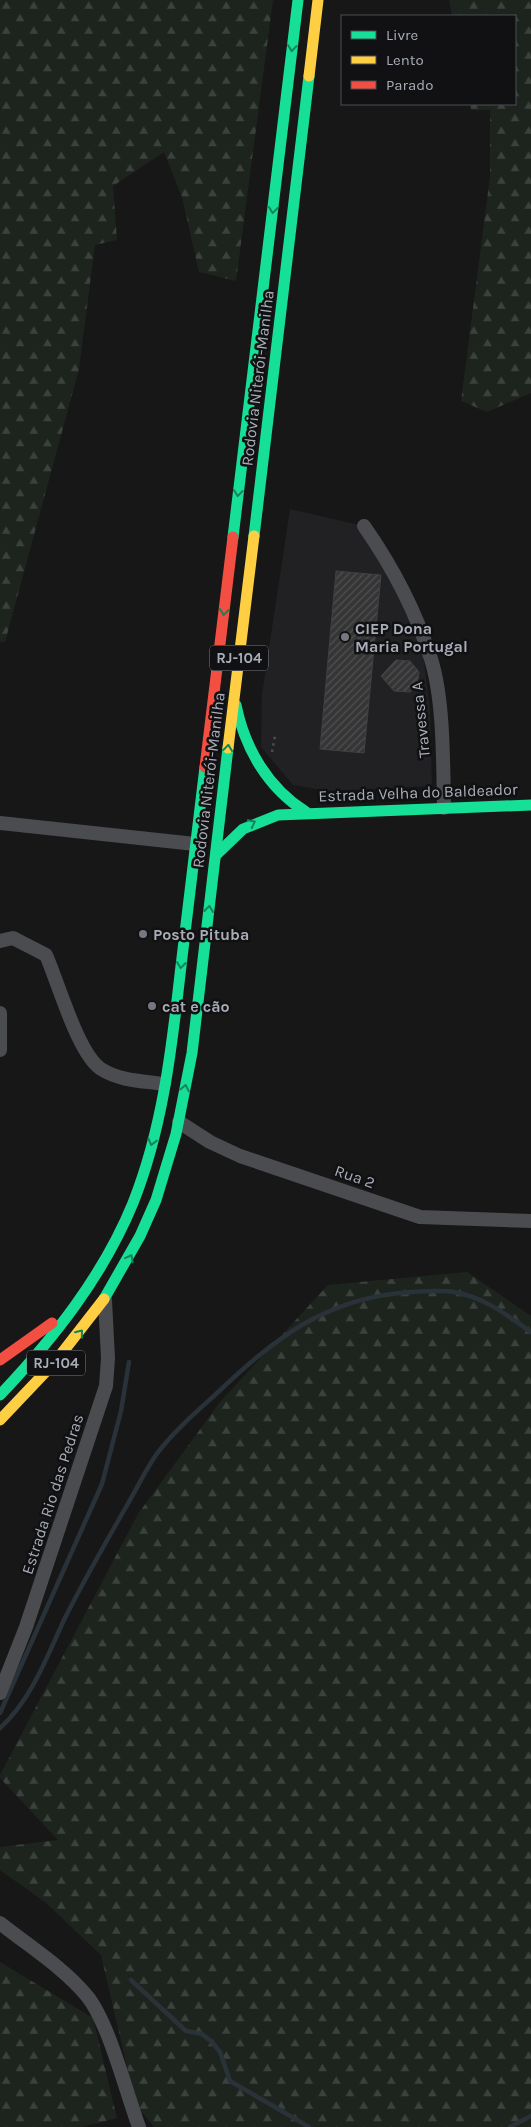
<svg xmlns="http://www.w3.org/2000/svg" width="531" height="2127" viewBox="0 0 531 2127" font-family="Karla,sans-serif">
  <defs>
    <pattern id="forest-firs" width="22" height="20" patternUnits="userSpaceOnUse" patternTransform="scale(1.25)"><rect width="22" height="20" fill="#1d241e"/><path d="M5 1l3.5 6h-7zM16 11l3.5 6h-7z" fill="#3b413d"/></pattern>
    <pattern id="building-hatch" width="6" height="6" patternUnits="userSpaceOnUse" patternTransform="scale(1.25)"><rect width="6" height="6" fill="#353536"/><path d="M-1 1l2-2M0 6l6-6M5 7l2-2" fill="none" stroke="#4f5051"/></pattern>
  </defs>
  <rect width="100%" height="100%" fill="#171717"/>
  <path fill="#212123" d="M290 509 364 526 414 613 424 662 430 709 432 786 328 791 293 785 261 747 262 694Z"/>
  <g fill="url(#forest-firs)">
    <path d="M0 0H273L236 281 199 272 182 197 164 152 113 186 117 240 95 245 79 369 5 642H0Z"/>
    <path d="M449 0H531V393L487 412 461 401 490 177V110H471L470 104H515V16H452Z"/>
    <path d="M467 1272 531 1316V2127H154L136 2105 101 1955 45 1902 0 1870V1847L58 1840 0 1778V1775L138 1514 220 1402 328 1285Z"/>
    <path d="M0 1962 93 2018 117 2118 82 2127H0Z"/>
  </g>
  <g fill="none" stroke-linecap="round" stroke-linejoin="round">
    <g stroke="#2a3239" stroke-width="4.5">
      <path d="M0 1713 102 1484 121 1411 129 1362"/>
      <path d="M0 1728C32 1699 47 1656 65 1618 84 1580 105 1544 126 1507 136 1490 145 1471 156 1455 172 1433 195 1413 215 1395 275 1338 326 1297 412 1292 425 1291 441 1290 454 1292 484 1297 507 1315 531 1332"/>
      <path d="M131 1980 186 2031 202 2034 212 2042 220 2052 230 2081 309 2127"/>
      <path d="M510 2127 531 2116"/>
    </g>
  </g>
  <g fill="url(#building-hatch)" stroke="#3f4043">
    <path d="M336 571 381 575 364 753 320 749Z"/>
    <path d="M396 660 410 661 419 672 417 685 410 692 394 691 381 676Z"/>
  </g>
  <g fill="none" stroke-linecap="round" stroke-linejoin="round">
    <path stroke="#4d4e52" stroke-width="2.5" stroke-dasharray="2.5 4" stroke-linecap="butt" d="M272 752 275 736"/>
    <g stroke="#4b4c50" stroke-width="14">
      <path d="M364 526C392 566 416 612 431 659 444 700 443 764 444 808"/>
      <path d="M0 823 195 844"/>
      <path d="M0 941 13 938 46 955C58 982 78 1054 101 1069 120 1081 143 1081 164 1084"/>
      <path d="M0 1013V1050"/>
      <path d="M179 1122 210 1142 240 1156 420 1217 531 1221"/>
      <path d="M0 1693 26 1627 106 1386 108 1358 105 1300"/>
      <path d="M0 1923C29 1946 64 1968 87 1996 109 2023 126 2092 139 2127"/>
    </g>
    <g stroke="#16e098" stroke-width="11">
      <path d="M254 536 309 76"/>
      <path d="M233 537 298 0"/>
      <path d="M236 705C245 749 268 788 306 812"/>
      <path d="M216 855 243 829 278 815 531 805"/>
      <path d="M104 1299 140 1236 156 1200 176 1134 192 1053 228 748"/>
      <path d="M0 1395C54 1338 103 1276 133 1203 163 1128 172 1046 181 966 189 900 197 834 205 767"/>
    </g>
    <g stroke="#ffcf43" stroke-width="11">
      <path d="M309 76 318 0"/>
      <path d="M228 748 254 536"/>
      <path d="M0 1420 55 1362 104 1299"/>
    </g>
    <g stroke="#f24e42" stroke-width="11">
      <path d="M205 767 233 537"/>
      <path d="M0 1360 52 1323"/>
    </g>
  </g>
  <defs><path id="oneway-chevron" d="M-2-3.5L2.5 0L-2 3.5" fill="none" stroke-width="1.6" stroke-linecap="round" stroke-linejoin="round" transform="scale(1.25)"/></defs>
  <g stroke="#14835c">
    <use href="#oneway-chevron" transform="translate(292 48) rotate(97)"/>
    <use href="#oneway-chevron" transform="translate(273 210) rotate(97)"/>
    <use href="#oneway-chevron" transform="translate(238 493) rotate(97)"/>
    <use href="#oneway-chevron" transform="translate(224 612) rotate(97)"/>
    <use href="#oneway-chevron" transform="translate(228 748) rotate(-84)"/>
    <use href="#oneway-chevron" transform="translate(252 823) rotate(-27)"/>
    <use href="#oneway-chevron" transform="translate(209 909) rotate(-83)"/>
    <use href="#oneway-chevron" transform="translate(181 965) rotate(97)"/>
    <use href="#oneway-chevron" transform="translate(185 1088) rotate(-79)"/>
    <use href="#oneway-chevron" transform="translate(152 1142) rotate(104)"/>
    <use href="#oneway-chevron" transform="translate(130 1258) rotate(-62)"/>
    <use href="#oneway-chevron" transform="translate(80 1333) rotate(-51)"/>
  </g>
  <g fill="#757880" stroke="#111113" stroke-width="2">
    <circle cx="345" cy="637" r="5"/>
    <circle cx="143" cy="934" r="5"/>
    <circle cx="152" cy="1006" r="5"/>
  </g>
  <g text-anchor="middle" stroke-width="5" stroke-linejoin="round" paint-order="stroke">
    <g fill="#111113" stroke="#7b7e86" stroke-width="1">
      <rect x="210" y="645.5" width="58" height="25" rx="4"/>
      <rect x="27" y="1350.5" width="58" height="25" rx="4"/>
    </g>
    <g font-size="15" font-weight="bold" fill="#a8adb8">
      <text x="239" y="663">RJ-104</text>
      <text x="56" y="1368">RJ-104</text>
    </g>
    <g font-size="16" fill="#a8adb8" stroke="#111113">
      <text transform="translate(257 378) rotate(-83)" y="6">Rodovia Niterói-Manilha</text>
      <text transform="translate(420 720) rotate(-96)" y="6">Travessa A</text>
      <text transform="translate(208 780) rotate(-83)" y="6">Rodovia Niterói-Manilha</text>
      <text transform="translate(418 792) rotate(-2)" y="6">Estrada Velha do Baldeador</text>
      <text transform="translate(355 1176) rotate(19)" y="6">Rua 2</text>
      <text transform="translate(52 1494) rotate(-72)" y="6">Estrada Rio das Pedras</text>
    </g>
    <g font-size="16" font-weight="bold" fill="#a8adb8" stroke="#111113" text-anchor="start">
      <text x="355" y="634">CIEP Dona<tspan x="355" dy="18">Maria Portugal</tspan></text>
      <text x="153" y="940">Posto Pituba</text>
      <text x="162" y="1012">cat e cão</text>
    </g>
  </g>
  <rect x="341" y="15" width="175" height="90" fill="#111113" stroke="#4d4f55"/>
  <rect x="351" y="31" width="25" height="8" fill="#16e098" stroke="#4d4f55"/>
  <text x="386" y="40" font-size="15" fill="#a8adb8">Livre</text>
  <rect x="351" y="56" width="25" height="8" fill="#ffcf43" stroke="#4d4f55"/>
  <text x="386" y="65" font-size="15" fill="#a8adb8">Lento</text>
  <rect x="351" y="81" width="25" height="8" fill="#f24e42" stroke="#4d4f55"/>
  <text x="386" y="90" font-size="15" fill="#a8adb8">Parado</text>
</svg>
